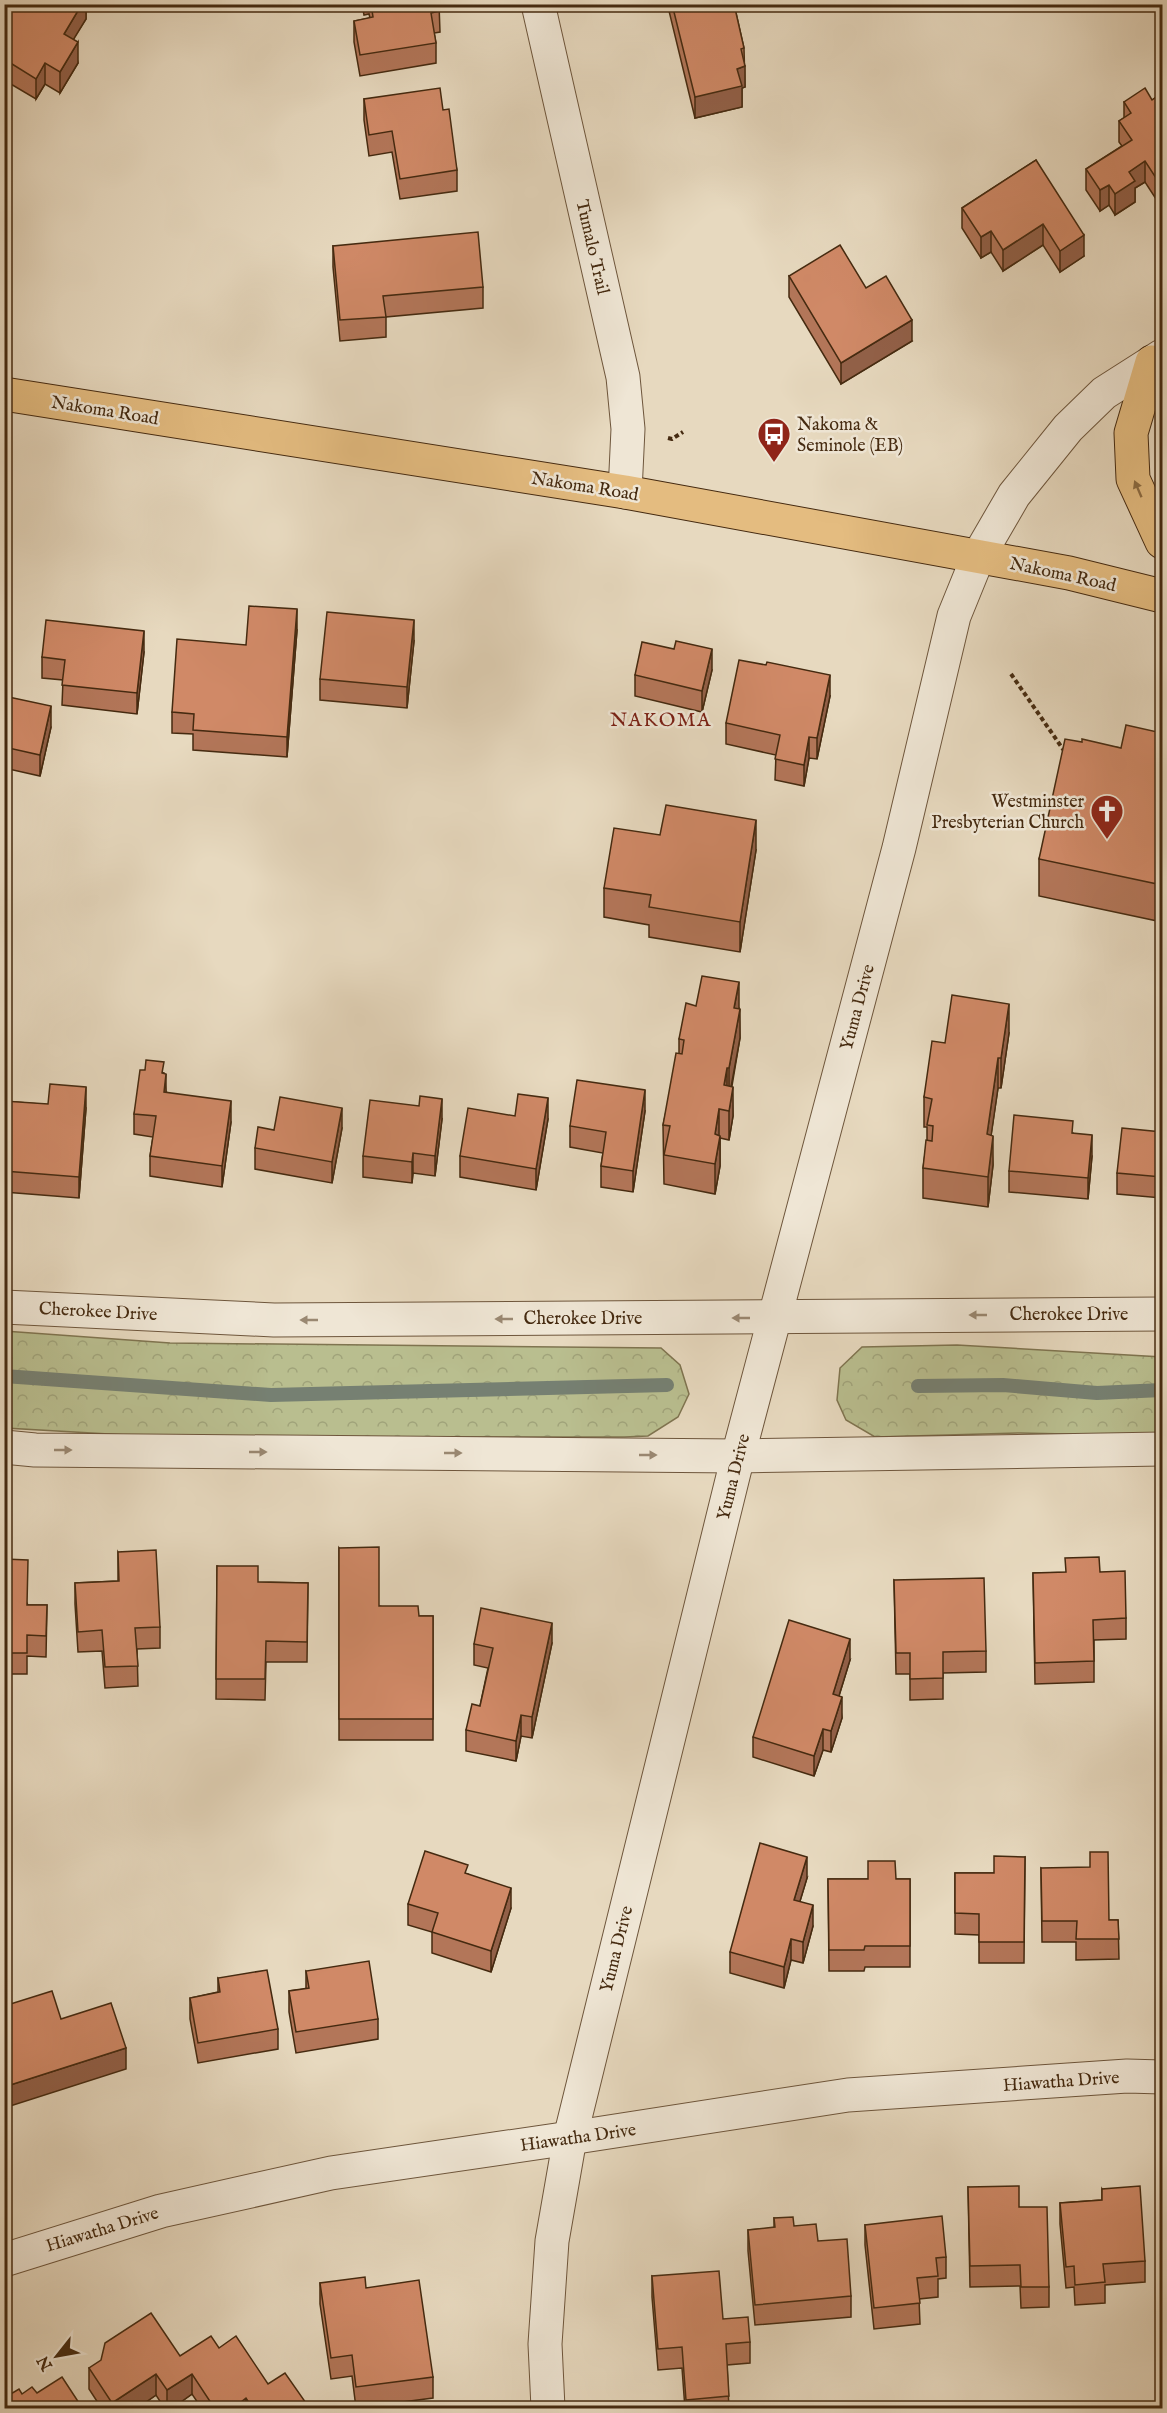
<svg xmlns="http://www.w3.org/2000/svg" width="1167" height="2413" viewBox="0 0 1167 2413" font-family="'IM FELL English',serif">
  <defs>
    <pattern id="forest-crowns" width="20" height="18" patternUnits="userSpaceOnUse" patternTransform="scale(1.5)"><rect width="20" height="18" fill="#b9be8f"/><path d="M2 6a3 3 0 1 1 6 0M12 15a3 3 0 1 1 6 0" fill="none" stroke="#a0a37a"/></pattern>
  </defs>
  <rect width="100%" height="100%" fill="#e7d9bf"/>
  <filter id="stains"><feTurbulence type="fractalNoise" baseFrequency=".00333" numOctaves="4"/><feColorMatrix values="0 0 0 0 .2 0 0 0 0 .09 0 0 0 0 .02 0 0 0 .5 -.17"/></filter>
  <radialGradient id="worn" r=".72"><stop offset=".6" stop-color="#630" stop-opacity="0"/><stop offset="1" stop-color="#630" stop-opacity=".3"/></radialGradient>
  <g fill="url(#forest-crowns)" stroke="#7f7450" stroke-width="1.5">
    <path d="M4 1331 170 1343 661 1348 680 1365 689 1394 678 1417 648 1436 624 1437H161L5 1428Z"/>
    <path d="M957 1345 1162 1357V1436L1020 1433 875 1437 846 1420 837 1400 840 1368 862 1347Z"/>
  </g>
  <g fill="none" stroke-linecap="round" stroke-linejoin="round">
    <g stroke="#768072" stroke-width="14">
      <path d="M4 1376 271 1395 667 1385"/>
      <path d="M918 1386 1003 1385 1097 1393 1162 1390"/>
    </g>
    <defs>
      <g id="minor">
        <path d="M538 4 623 377 628 429 625 492"/>
        <path d="M4 1307 274 1320 1162 1314"/>
        <path d="M4 1447 35 1450 738 1456 1162 1449"/>
        <path d="M4 2260 161 2211 331 2173 570 2138 848 2095 1127 2076 1162 2077"/>
        <path d="M548 2408 545 2344 552 2241 570 2138 738 1456 899 848 954 616 978 557 1014 495 1068 428 1104 393 1162 356"/>
      </g>
      <g id="major">
        <path d="M1152 362 1131 433 1133 479 1162 542"/>
        <path d="M4 394 625 492 1069 573 1162 596"/>
      </g>
    </defs>
    <use href="#minor" stroke="#6e563c" stroke-width="35"/>
    <use href="#major" stroke="#452a10" stroke-width="35"/>
    <g stroke="#452a10" stroke-width="4" stroke-dasharray="4.5 3" stroke-linecap="butt">
      <path d="M668 438 672 439 683 432"/>
      <path d="M1011 674 1065 752"/>
    </g>
    <use href="#minor" stroke="#efe6d5" stroke-width="33"/>
    <use href="#major" stroke="#e4bc80" stroke-width="33"/>
  </g>
  <g fill="#b37659" stroke="#452a10" stroke-width="1.5">
    <path d="M4 4H86V19L73 39 78 63 60 93 45 84 36 99 4 80Z"/>
    <path d="M362 4H439L440 32 434 33 436 43V63L360 76 354 42V21L370 18 369 14 364 15Z"/>
    <path d="M669 4H734L744 48 745 87 742 88V107L695 118 669 11Z"/>
    <path d="M1162 93V200L1158 202 1145 182 1135 188V202L1115 215 1109 205 1100 211 1086 190V169L1122 146 1119 142V121L1124 118V102L1152 100Z"/>
    <path d="M364 99 443 110 457 170V191L400 199 392 152 369 156 364 120Z"/>
    <path d="M1036 160 1084 256 1060 272 1043 245 1003 271 991 252 981 258 962 228V208Z"/>
    <path d="M333 246 483 287V308L386 317V337L340 341 333 267Z"/>
    <path d="M789 276 912 341 841 384 789 297Z"/>
    <path d="M297 630 287 757 193 750V734L172 733V712L246 645Z"/>
    <path d="M414 641 407 708 320 700V679Z"/>
    <path d="M674 649 712 670 702 712 635 696V675Z"/>
    <path d="M144 652 137 714 62 705 63 680 42 678V657Z"/>
    <path d="M4 696 51 727 40 776 4 768Z"/>
    <path d="M830 696 817 759 809 758 804 786 775 780 776 755 726 744V723Z"/>
    <path d="M1162 733V922L1039 896V859L1082 742 1121 748Z"/>
    <path d="M756 850 740 952 649 937V925L604 917V888Z"/>
    <path d="M696 1006 739 1008 740 1038 732 1086 733 1116 729 1140 720 1138V1166L715 1194 664 1184 663 1125 679 1054V1039Z"/>
    <path d="M1009 1033 1001 1088H998L991 1135 993 1165 988 1207 923 1198V1168L927 1140V1127H924V1097L945 1043Z"/>
    <path d="M145 1070 164 1073 166 1092 231 1122 222 1187 150 1176V1156L153 1137 134 1134V1114Z"/>
    <path d="M4 1101 86 1108 79 1198 4 1192Z"/>
    <path d="M645 1111 633 1192 601 1187V1166L603 1153 570 1147V1126Z"/>
    <path d="M515 1116 548 1119 536 1190 460 1177V1156Z"/>
    <path d="M442 1119 435 1176 413 1173 412 1183 363 1177V1156Z"/>
    <path d="M342 1128 332 1183 255 1169V1148L274 1130Z"/>
    <path d="M1162 1132V1198L1117 1194V1173Z"/>
    <path d="M1073 1133 1092 1156 1088 1199 1009 1192V1171Z"/>
    <path d="M339 1548 379 1606 419 1616H433V1740H339Z"/>
    <path d="M118 1552 160 1627V1648L137 1649 138 1686 105 1688 102 1651 78 1652 75 1604V1583L118 1581Z"/>
    <path d="M4 1559 28 1605H47L46 1657 27 1656V1674H4Z"/>
    <path d="M217 1566 258 1582 308 1583 307 1662H266L265 1700 216 1699Z"/>
    <path d="M1100 1572 1126 1618V1639L1094 1640V1682L1035 1684 1033 1573Z"/>
    <path d="M894 1580 986 1651V1672L943 1673V1699L910 1700V1674H896Z"/>
    <path d="M552 1643 532 1738 521 1736 516 1761 466 1751V1730L480 1706 488 1668 474 1665V1644Z"/>
    <path d="M850 1660 839 1696 842 1718 831 1752 823 1750 814 1776 753 1757V1737Z"/>
    <path d="M1025 1857 1024 1963H979V1935L955 1934V1873H994Z"/>
    <path d="M1041 1868 1109 1920H1118L1119 1959 1076 1960V1942H1042Z"/>
    <path d="M468 1874 511 1908 491 1972 432 1953V1932L408 1925V1904Z"/>
    <path d="M807 1878 800 1901 813 1926 803 1963 791 1960 784 1988 730 1973V1952Z"/>
    <path d="M828 1879H910V1967H865L864 1971H829Z"/>
    <path d="M306 1971 378 2019V2039L296 2053 289 2012V1991L306 1989Z"/>
    <path d="M218 1978 278 2029V2049L198 2063 190 2019V1998L218 1992Z"/>
    <path d="M968 2187 1019 2207 1049 2287V2307L1021 2308 1020 2286 970 2287Z"/>
    <path d="M1102 2189 1145 2261V2282L1105 2285V2303L1075 2305 1074 2287 1066 2288 1060 2224V2203L1102 2200Z"/>
    <path d="M774 2218 794 2226 818 2241 851 2296V2317L755 2325 748 2251V2230L774 2228Z"/>
    <path d="M865 2225 946 2257V2278L938 2279V2297L919 2299 920 2324 874 2329 865 2245Z"/>
    <path d="M652 2276 723 2319 750 2342V2363L727 2365 729 2409H685L682 2368 658 2370 652 2297Z"/>
    <path d="M320 2283 366 2288 433 2377V2398L356 2408 352 2376 331 2379 320 2304Z"/>
    <path d="M219 2348 268 2384 306 2409H202L192 2394 171 2409H165L156 2395 136 2409H102L89 2389V2368L180 2356Z"/>
  </g>
  <g fill="#926048" stroke="#452a10" stroke-width="1.5">
    <path d="M82 4H86V19L64 55V34Z"/>
    <path d="M78 42V63L60 93V72Z"/>
    <path d="M45 63V84L36 99V79Z"/>
    <path d="M745 66V87L742 88V107L695 118V97L737 69Z"/>
    <path d="M1145 161V182L1135 188V202L1115 215V194L1129 172Z"/>
    <path d="M1162 179V200L1158 202V181Z"/>
    <path d="M1109 185V205L1100 211V190Z"/>
    <path d="M1043 224V245L1003 271V250Z"/>
    <path d="M991 231V252L981 258V237Z"/>
    <path d="M1084 235V256L1060 272V251Z"/>
    <path d="M912 320V341L841 384V363Z"/>
    <path d="M297 609V630L287 757V737Z"/>
    <path d="M414 620V641L407 708V687Z"/>
    <path d="M144 631V652L137 714V693Z"/>
    <path d="M712 649V670L702 712V691Z"/>
    <path d="M830 675V696L817 759V738Z"/>
    <path d="M51 706V727L40 776V755Z"/>
    <path d="M809 737V758L804 786V765Z"/>
    <path d="M756 820V850L740 952V922Z"/>
    <path d="M739 982V1012L734 1008Z"/>
    <path d="M1009 1004V1033L1001 1088V1058Z"/>
    <path d="M740 1009V1038L729 1098V1068Z"/>
    <path d="M998 1058V1088L987 1164V1134Z"/>
    <path d="M727 1068V1097L724 1085Z"/>
    <path d="M166 1074V1095L164 1092Z"/>
    <path d="M86 1087V1108L79 1198V1177Z"/>
    <path d="M733 1087V1116L729 1140V1111Z"/>
    <path d="M645 1090V1111L633 1192V1171Z"/>
    <path d="M548 1098V1119L536 1190V1169Z"/>
    <path d="M442 1099V1119L435 1176V1156Z"/>
    <path d="M231 1101V1122L222 1187V1166Z"/>
    <path d="M342 1108V1128L332 1183V1162Z"/>
    <path d="M719 1109V1138L715 1134Z"/>
    <path d="M1092 1135V1156L1088 1199V1178Z"/>
    <path d="M720 1136V1166L715 1194V1164Z"/>
    <path d="M993 1136V1165L988 1207V1177Z"/>
    <path d="M413 1153V1173L412 1183V1162Z"/>
    <path d="M552 1623V1643L532 1738V1717Z"/>
    <path d="M850 1639V1660L833 1715V1694Z"/>
    <path d="M842 1697V1718L831 1752V1731Z"/>
    <path d="M521 1715V1736L516 1761V1741Z"/>
    <path d="M823 1729V1750L814 1776V1756Z"/>
    <path d="M807 1857V1878L794 1921V1900Z"/>
    <path d="M511 1888V1908L491 1972V1951Z"/>
    <path d="M813 1905V1926L803 1963V1942Z"/>
    <path d="M791 1939V1960L784 1988V1967Z"/>
    <path d="M126 2048V2069L4 2108V2087Z"/>
    <path d="M156 2374V2395L136 2409H112V2403Z"/>
    <path d="M192 2374V2394L171 2409H167V2390Z"/>
    <path d="M246 2398V2409H232Z"/>
    <path d="M306 2403V2409H298Z"/>
  </g>
  <g fill="#d08967" stroke="#452a10" stroke-width="1.5">
    <path d="M4 4H82L64 34 78 42 60 72 45 63 36 79 4 59Z"/>
    <path d="M371 4H439L440 11 431 13 436 43 360 55 354 21 373 17Z"/>
    <path d="M672 4H734L744 48 741 49 745 66 737 69 742 86 695 97Z"/>
    <path d="M440 88 443 110 449 109 457 170 400 179 392 131 369 135 364 99Z"/>
    <path d="M1145 88 1152 100 1162 93V179L1158 181 1145 161 1129 172 1135 181 1115 194 1109 185 1100 190 1086 169 1132 140 1119 121 1131 113 1124 102Z"/>
    <path d="M1036 160 1084 235 1060 251 1043 224 1003 250 991 231 981 237 962 208Z"/>
    <path d="M478 232 483 287 383 296 386 317 340 320 333 246Z"/>
    <path d="M840 245 866 288 886 276 912 320 841 363 789 276Z"/>
    <path d="M249 606 297 609 287 737 193 730 194 714 172 712 177 639 246 645Z"/>
    <path d="M327 612 414 620 407 687 320 679Z"/>
    <path d="M46 620 144 631 137 693 62 685 65 660 42 657Z"/>
    <path d="M676 641 712 649 702 691 635 675 642 642 674 649Z"/>
    <path d="M739 660 766 665 767 662 830 675 817 738 809 737 804 765 775 759 780 735 726 723Z"/>
    <path d="M4 696 51 706 40 755 4 747Z"/>
    <path d="M1126 725 1162 733V885L1039 859 1065 739 1082 742V739L1121 748Z"/>
    <path d="M666 805 756 820 740 922 649 907 651 895 604 888 614 828 660 835Z"/>
    <path d="M702 976 739 982 734 1008 740 1009 729 1068H727L724 1085 733 1087 729 1111 719 1109 715 1134 720 1136 715 1164 664 1155 670 1126 663 1125 676 1053 682 1054 684 1040 679 1039 686 1003 696 1006Z"/>
    <path d="M952 995 1009 1004 1001 1058H998L987 1134 993 1136 988 1177 923 1168 926 1140 932 1141 933 1126 927 1125 932 1099 924 1097 932 1041 945 1043Z"/>
    <path d="M146 1060 164 1062 162 1073 166 1074 164 1092 231 1101 222 1166 150 1156 156 1116 134 1114 140 1070H145Z"/>
    <path d="M577 1080 645 1090 633 1171 601 1166 606 1132 570 1126Z"/>
    <path d="M50 1084 86 1087 79 1177 4 1171V1101L48 1104Z"/>
    <path d="M518 1094 548 1098 536 1169 460 1156 468 1108 515 1116Z"/>
    <path d="M420 1096 442 1099 435 1156 413 1153 412 1162 363 1156 370 1100 419 1106Z"/>
    <path d="M280 1097 342 1108 332 1162 255 1148 258 1127 274 1130Z"/>
    <path d="M1014 1115 1073 1121 1072 1133 1092 1135 1088 1178 1009 1171Z"/>
    <path d="M1122 1128 1162 1132V1177L1117 1173Z"/>
    <path d="M379 1547V1606H418L419 1616H433V1719H339V1548Z"/>
    <path d="M156 1550 160 1627 135 1628 138 1666 105 1667 102 1630 78 1632 75 1583 119 1581 118 1552Z"/>
    <path d="M1099 1557 1100 1572 1125 1571 1126 1618 1093 1620 1094 1661 1035 1663 1033 1573 1066 1572 1065 1558Z"/>
    <path d="M4 1559 28 1560 27 1605H47L46 1636 27 1635V1653H4Z"/>
    <path d="M217 1566H258V1582L308 1583 307 1642 266 1641 265 1679H216Z"/>
    <path d="M984 1578 986 1651 943 1652V1678L910 1679V1653H896L894 1580Z"/>
    <path d="M481 1608 552 1623 532 1717 521 1715 516 1741 466 1730 472 1704 480 1706 493 1648 474 1644Z"/>
    <path d="M789 1620 850 1639 833 1694 842 1697 831 1731 823 1729 814 1756 753 1737Z"/>
    <path d="M760 1843 807 1857 794 1900 813 1905 803 1942 791 1939 784 1967 730 1952Z"/>
    <path d="M425 1851 468 1865 465 1873 511 1888 491 1951 432 1932 438 1913 408 1904Z"/>
    <path d="M1090 1852H1108L1109 1920H1118L1119 1939H1076L1077 1921H1042L1041 1868 1090 1867Z"/>
    <path d="M994 1856 1025 1857 1024 1942H979V1914L955 1913V1873H994Z"/>
    <path d="M868 1861H895L896 1879H910V1946H865L864 1950H829L828 1879H868Z"/>
    <path d="M369 1961 378 2019 296 2032 289 1991 309 1988 306 1971Z"/>
    <path d="M267 1970 278 2029 198 2043 190 1998 220 1992 218 1978Z"/>
    <path d="M52 1991 61 2019 111 2003 126 2048 4 2087V2006Z"/>
    <path d="M1019 2186V2207H1047L1049 2287H1021L1020 2265 970 2266 968 2187Z"/>
    <path d="M1140 2186 1145 2261 1103 2264 1105 2282 1075 2285 1074 2266 1066 2267 1060 2203 1102 2200V2189Z"/>
    <path d="M942 2216 946 2257 936 2258 938 2276 917 2278 920 2303 874 2308 865 2225Z"/>
    <path d="M793 2217 794 2226 816 2224 818 2241 847 2239 851 2296 755 2305 748 2230 775 2227 774 2218Z"/>
    <path d="M719 2271 723 2319 748 2317 750 2342 726 2344 729 2396 686 2400 682 2347 658 2349 652 2276Z"/>
    <path d="M365 2277 366 2288 419 2280 433 2377 356 2387 352 2355 331 2358 320 2283Z"/>
    <path d="M151 2313 180 2356 211 2336 219 2348 236 2336 268 2384 285 2373 306 2403 298 2409H253L246 2398 232 2409H215L192 2374 167 2390 156 2374 112 2403 89 2368 101 2360 105 2343Z"/>
    <path d="M62 2377 83 2409H4V2398L19 2389 22 2394 32 2387 37 2393Z"/>
  </g>
  <defs><path id="oneway-solid" d="M-6-.8H1V-3.2L6.5 0L1 3.2V.8H-6Z" transform="scale(1.5)"/></defs>
  <use fill="#8d6c42" href="#oneway-solid" transform="translate(1138 489) rotate(-113)"/>
  <g fill="#9a8872">
    <use href="#oneway-solid" transform="translate(978 1315) rotate(180)"/>
    <use href="#oneway-solid" transform="translate(741 1318) rotate(180)"/>
    <use href="#oneway-solid" transform="translate(504 1319) rotate(180)"/>
    <use href="#oneway-solid" transform="translate(309 1320) rotate(180)"/>
    <use href="#oneway-solid" transform="translate(63 1450)"/>
    <use href="#oneway-solid" transform="translate(258 1452)"/>
    <use href="#oneway-solid" transform="translate(453 1453)"/>
    <use href="#oneway-solid" transform="translate(648 1455)"/>
  </g>
  <defs>
    <symbol id="bus-pin" viewBox="-11 -11 22 30"><path d="M0 17L-7.5 6A9.5 9.5 0 1 1 7.5 6Z" fill="#8f2418" stroke="#efe6d5"/><path d="M-5-6H5V4H4V6H2V4H-2V6H-4V4H-5ZM-3.5-4V0h7V-4ZM-3.5 1.2v1.5H-2V1.2ZM2 1.2v1.5H3.5V1.2Z" fill="#fff"/></symbol>
    <symbol id="church-pin" viewBox="-11 -11 22 30"><path d="M0 17L-7.5 6A9.5 9.5 0 1 1 7.5 6Z" fill="#8f2418" stroke="#efe6d5"/><path d="M-1.2-6h2.4v3.5h3.3v2.4h-3.3V6h-2.4V-.1h-3.3v-2.4h3.3Z" fill="#fff"/></symbol>
  </defs>
  <g fill-rule="evenodd">
    <use href="#bus-pin" x="755" y="415" width="38" height="52"/>
    <use href="#church-pin" x="1088" y="792" width="38" height="52"/>
  </g>
  <g text-anchor="middle" stroke-width="5" stroke-linejoin="round" paint-order="stroke">
    <g font-size="18" fill="#452a10" stroke="#efe6d5">
      <text transform="translate(593 247) rotate(77)" y="6">Tumalo Trail</text>
      <text transform="translate(105 410) rotate(9)" y="6">Nakoma Road</text>
      <text transform="translate(585 486) rotate(9)" y="6">Nakoma Road</text>
      <text transform="translate(1063 574) rotate(12)" y="6">Nakoma Road</text>
      <text transform="translate(857 1007) rotate(-75)" y="6">Yuma Drive</text>
      <text transform="translate(98 1311) rotate(3)" y="6">Cherokee Drive</text>
      <text x="1069" y="1320">Cherokee Drive</text>
      <text x="583" y="1324">Cherokee Drive</text>
      <text transform="translate(733 1477) rotate(-76)" y="6">Yuma Drive</text>
      <text transform="translate(616 1949) rotate(-76)" y="6">Yuma Drive</text>
      <text transform="translate(1061 2081) rotate(-4)" y="6">Hiawatha Drive</text>
      <text transform="translate(578 2137) rotate(-8)" y="6">Hiawatha Drive</text>
      <text transform="translate(102 2229) rotate(-17)" y="6">Hiawatha Drive</text>
    </g>
    <g font-size="18" fill="#452a10" stroke="#efe6d5" text-anchor="start">
      <text x="797" y="430">Nakoma &amp;<tspan x="797" dy="21">Seminole (EB)</tspan></text>
      <text x="1084" y="807" text-anchor="end">Westminster<tspan x="1084" dy="21">Presbyterian Church</tspan></text>
    </g>
    <g font-size="20" letter-spacing="1.5" fill="#7a1f14" stroke="#efe6d5">
      <text x="661" y="726">NAKOMA</text>
    </g>
  </g>
  <rect width="1167" height="2413" fill="none" stroke="#e7d9bf" stroke-width="24"/>
  <rect x="6" y="6" width="1155" height="2401" fill="none" stroke="#452a10" stroke-width="3"/>
  <rect x="12" y="12" width="1143" height="2389" fill="none" stroke="#452a10" stroke-width="1.5"/>
  <g transform="translate(57 2356) rotate(239)" stroke="#efe6d5" stroke-width="4.5" paint-order="stroke">
  <path d="M0-4.5L10 22L0 15L-10 22Z" fill="#452a10"/>
  <text y="-9" font-size="16" font-weight="bold" text-anchor="middle" fill="#452a10">N</text>
  </g>
  <rect width="100%" height="100%" filter="url(#stains)"/>
  <rect width="100%" height="100%" fill="url(#worn)"/>
</svg>
